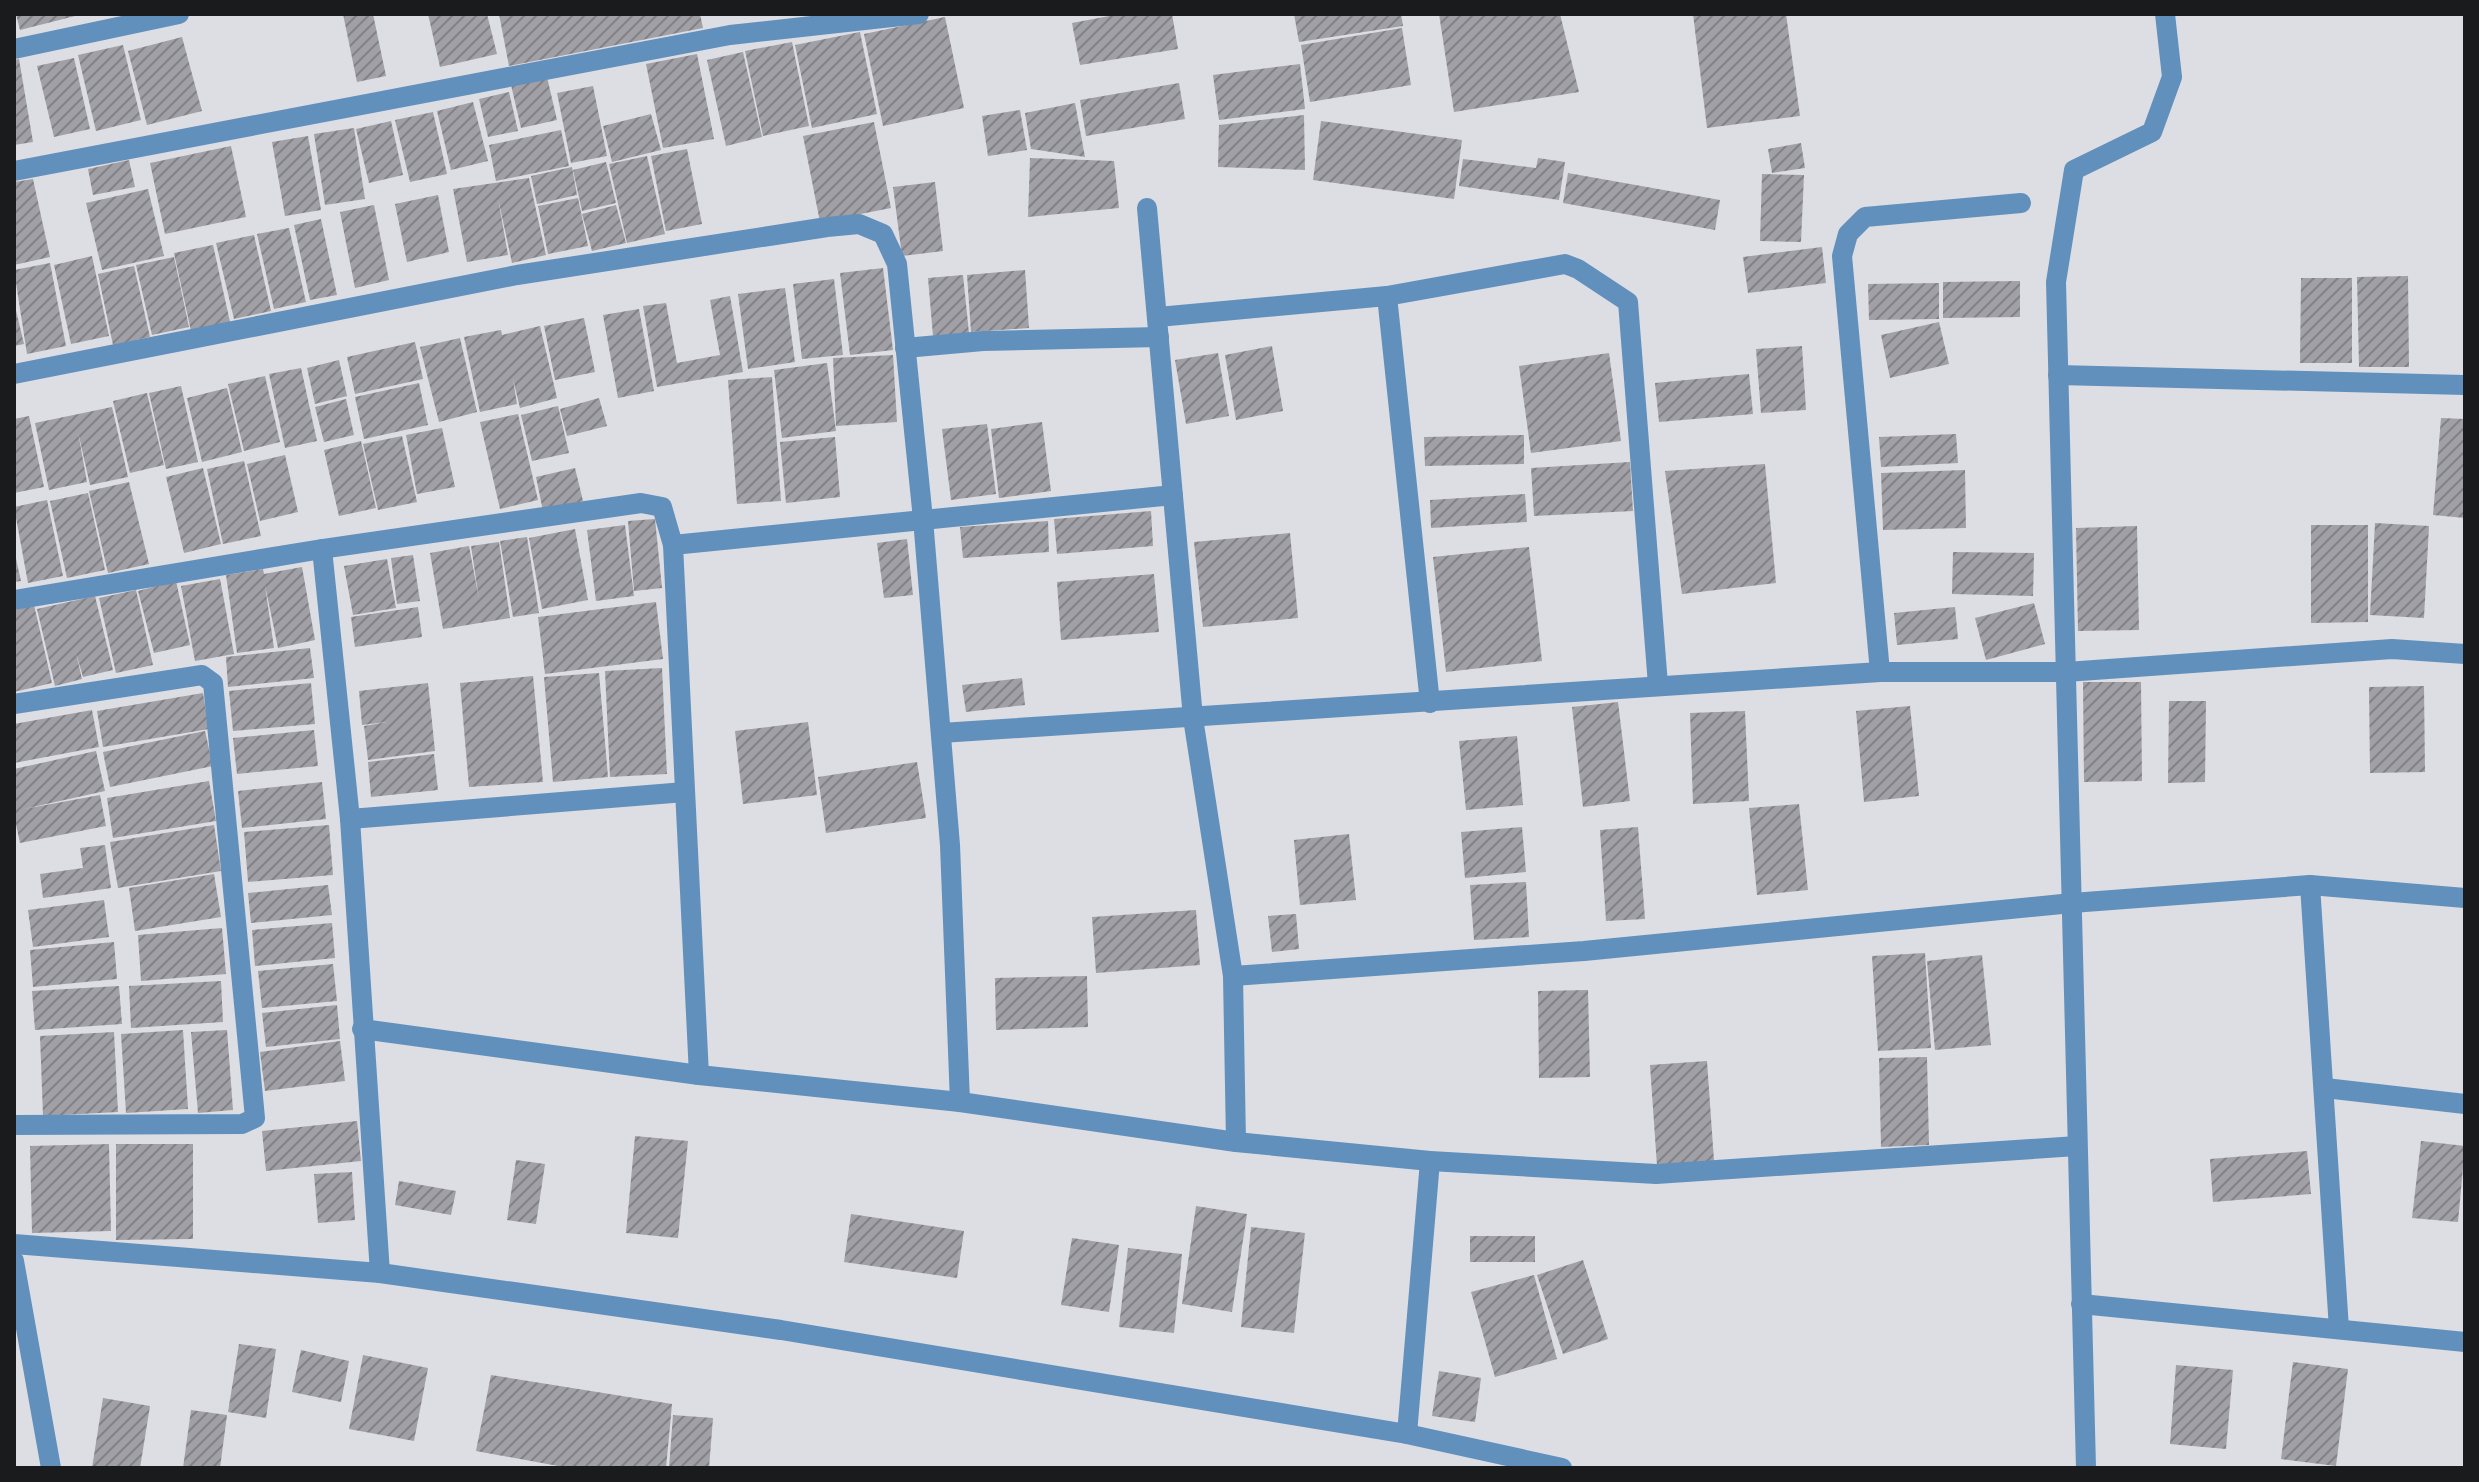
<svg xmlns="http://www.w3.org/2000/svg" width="2479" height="1482" viewBox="0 0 2479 1482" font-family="'Noto Serif',serif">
  <defs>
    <pattern id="building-hatch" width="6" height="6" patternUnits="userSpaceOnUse" patternTransform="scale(2)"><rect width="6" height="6" fill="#a1a0a6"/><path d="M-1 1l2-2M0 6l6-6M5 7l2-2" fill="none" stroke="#828286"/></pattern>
  </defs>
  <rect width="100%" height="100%" fill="#dcdee3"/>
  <g fill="url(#building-hatch)">
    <path d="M16 14H79V15L20 30Z"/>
    <path d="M343 14H373L386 76 357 82Z"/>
    <path d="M428 14H487L497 54 440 67Z"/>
    <path d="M499 14H700L703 28 509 66Z"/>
    <path d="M1120 14H1172L1178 49 1080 65 1072 23Z"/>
    <path d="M1294 14H1401L1403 26 1299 42Z"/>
    <path d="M1439 14H1560L1579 92 1454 112Z"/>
    <path d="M1693 14H1786L1800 116 1707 128Z"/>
    <path d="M945 17 964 108 883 126 864 34Z"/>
    <path d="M1402 28 1411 85 1310 102 1301 45Z"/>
    <path d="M860 32 877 114 812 128 795 45Z"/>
    <path d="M182 37 202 111 147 125 128 51Z"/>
    <path d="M792 42 809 126 763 136 745 51Z"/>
    <path d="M123 45 141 120 96 131 78 55Z"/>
    <path d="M743 52 762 137 726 146 707 60Z"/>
    <path d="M697 54 714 139 663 148 646 64Z"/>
    <path d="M74 58 90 129 54 137 37 66Z"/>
    <path d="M19 59 33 142 14 145V60Z"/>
    <path d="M1300 64 1305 109 1219 120 1213 75Z"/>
    <path d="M547 77 557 120 521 128 511 85Z"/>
    <path d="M1179 83 1185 119 1086 136 1080 100Z"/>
    <path d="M593 86 607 156 571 163 557 93Z"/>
    <path d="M509 92 518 131 488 137 479 99Z"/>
    <path d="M473 102 488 161 451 170 437 111Z"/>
    <path d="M1075 103 1085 157 1031 149 1025 113Z"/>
    <path d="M1020 110 1027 150 988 156 982 116Z"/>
    <path d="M433 112 447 174 410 182 395 120Z"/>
    <path d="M651 114 661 150 612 162 603 126Z"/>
    <path d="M1304 115 1305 170 1218 167 1219 125Z"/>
    <path d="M391 121 403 175 369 183 356 129Z"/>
    <path d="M1321 121 1462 140 1454 199 1313 180Z"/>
    <path d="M874 122 891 208 820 222 803 136Z"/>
    <path d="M354 128 365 199 325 205 314 134Z"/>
    <path d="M561 130 569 166 496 181 489 145Z"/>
    <path d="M308 136 321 210 285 216 272 142Z"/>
    <path d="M1801 143 1805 168 1772 173 1768 149Z"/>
    <path d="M231 146 246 217 165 234 150 163Z"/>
    <path d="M687 149 702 224 666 231 651 156Z"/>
    <path d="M647 156 665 234 627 243 609 164Z"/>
    <path d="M1030 158 1114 161 1119 208 1028 217Z"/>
    <path d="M1538 158 1565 162 1559 200 1459 186 1463 159 1536 168Z"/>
    <path d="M129 160 135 187 93 195 88 169Z"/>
    <path d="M606 162 616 203 582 211 573 170Z"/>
    <path d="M572 167 577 195 537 204 531 176Z"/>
    <path d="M1568 173 1720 200 1715 230 1563 203Z"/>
    <path d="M1762 174 1804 175 1801 242 1760 241Z"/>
    <path d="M529 178 546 255 512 263 498 198 508 255 467 262 453 189Z"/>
    <path d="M33 179 50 257 14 265V182Z"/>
    <path d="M935 182 943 251 902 256 893 187Z"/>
    <path d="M148 189 164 256 102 270 86 203Z"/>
    <path d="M438 195 449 252 407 262 395 204Z"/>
    <path d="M578 198 588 246 548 254 538 206Z"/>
    <path d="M374 205 389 280 355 288 340 212Z"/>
    <path d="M616 205 626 243 592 251 582 214Z"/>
    <path d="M321 219 337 295 310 300 294 225Z"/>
    <path d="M289 228 306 302 274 309 257 234Z"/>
    <path d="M254 235 271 311 234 319 216 243Z"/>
    <path d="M213 245 230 322 191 331 174 253Z"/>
    <path d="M1822 247 1826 283 1748 293 1743 257Z"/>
    <path d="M92 256 109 336 71 344 54 265Z"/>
    <path d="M174 257 189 327 152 335 136 265Z"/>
    <path d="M50 263 66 346 27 354 14 270Z"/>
    <path d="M134 266 150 337 113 345 98 274Z"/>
    <path d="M883 268 893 350 850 355 840 273Z"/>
    <path d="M1025 270 1029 328 971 332 967 275Z"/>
    <path d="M963 275 969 333 933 336 928 278Z"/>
    <path d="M2408 276 2409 367H2359L2357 277Z"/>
    <path d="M2301 278H2352V363H2300Z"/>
    <path d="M834 279 843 355 802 359 793 284Z"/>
    <path d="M2020 281V317L1943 318V282Z"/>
    <path d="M1939 283V319L1869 320 1868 284Z"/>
    <path d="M785 288 795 362 748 369 738 294Z"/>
    <path d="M730 296 743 372 657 387 643 306 666 303 677 363 720 355 710 300Z"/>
    <path d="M14 302 24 344 14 346Z"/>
    <path d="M639 309 654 391 618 398 603 315Z"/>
    <path d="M584 318 595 372 555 380 544 326Z"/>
    <path d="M1939 322 1949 364 1890 378 1881 335Z"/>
    <path d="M540 326 557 398 520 408 513 379 517 404 480 412 464 337 501 330 502 335Z"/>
    <path d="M460 338 477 412 439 422 420 347Z"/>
    <path d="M415 342 423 379 355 394 347 357Z"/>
    <path d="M1272 346 1283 411 1236 420 1225 355Z"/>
    <path d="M1802 346 1806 410 1761 413 1756 349Z"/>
    <path d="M1218 353 1229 416 1186 424 1175 360Z"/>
    <path d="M1609 353 1621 441 1531 453 1519 366Z"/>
    <path d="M893 355 897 422 836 426 833 358Z"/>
    <path d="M339 360 347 396 315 404 307 368Z"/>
    <path d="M827 363 836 431 782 438 774 370Z"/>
    <path d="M301 368 317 441 285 448 269 374Z"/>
    <path d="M1749 374 1753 414 1659 422 1655 383Z"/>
    <path d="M265 376 280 442 244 451 228 384Z"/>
    <path d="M772 377 781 501 737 504 728 380Z"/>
    <path d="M419 383 428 425 364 439 355 397Z"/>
    <path d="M181 386 198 462 166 469 149 393Z"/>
    <path d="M227 388 242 452 202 462 187 398Z"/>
    <path d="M147 393 164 465 130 473 113 401Z"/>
    <path d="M599 398 607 426 567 436 560 409Z"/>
    <path d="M346 399 354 435 324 442 315 407Z"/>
    <path d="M558 406 569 453 532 461 521 415Z"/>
    <path d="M112 407 128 477 90 485 78 432 87 482 49 490 35 423Z"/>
    <path d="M518 414 538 500 500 509 480 422Z"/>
    <path d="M29 416 44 487 14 493V419Z"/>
    <path d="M2441 418 2465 419V518L2433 515Z"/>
    <path d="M1042 422 1051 491 999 498 991 429Z"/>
    <path d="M987 424 996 494 951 500 942 429Z"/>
    <path d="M442 428 455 487 417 494 406 435Z"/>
    <path d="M1956 434 1958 463 1881 467 1879 437Z"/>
    <path d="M1524 435V464L1425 466 1424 437Z"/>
    <path d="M402 436 417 502 378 510 363 444Z"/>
    <path d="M835 437 840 497 786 503 780 442Z"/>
    <path d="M361 441 376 508 339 516 324 450Z"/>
    <path d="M285 455 298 512 260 521 247 464Z"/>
    <path d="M244 461 261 536 223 544 207 469Z"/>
    <path d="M1630 462 1633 511 1534 516 1531 468Z"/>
    <path d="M1765 464 1776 583 1682 594 1665 471Z"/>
    <path d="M203 468 221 544 184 553 166 477Z"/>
    <path d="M575 468 583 501 543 511 536 477Z"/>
    <path d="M1965 470 1966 528 1883 530 1881 473Z"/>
    <path d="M129 482 149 564 108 573 89 491Z"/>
    <path d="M88 493 105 570 67 578 50 501Z"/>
    <path d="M1525 494 1527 522 1431 528 1430 500Z"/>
    <path d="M47 500 63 576 28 583 14 507Z"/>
    <path d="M1151 511 1153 546 1057 554 1054 519Z"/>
    <path d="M655 519 662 588 634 591 628 521Z"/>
    <path d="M1048 521 1049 552 963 558 960 527Z"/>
    <path d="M2375 523 2429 526 2424 618 2370 615Z"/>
    <path d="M625 525 634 596 596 601 587 530Z"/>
    <path d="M2311 525H2368V622L2311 623Z"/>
    <path d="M2137 526 2139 630 2078 631 2076 528Z"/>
    <path d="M575 529 588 600 542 609 529 538Z"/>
    <path d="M1290 533 1298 618 1203 627 1194 542Z"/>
    <path d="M527 537 539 613 513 617 500 541Z"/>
    <path d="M907 539 913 595 884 598 877 543Z"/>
    <path d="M499 542 510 618 443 629 430 553 469 546 479 599 471 546Z"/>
    <path d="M1529 547 1542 661 1446 672 1433 557Z"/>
    <path d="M14 550 21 581 14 582Z"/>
    <path d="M1953 552 2034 553 2033 596 1952 594Z"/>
    <path d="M413 555 420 601 397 604 391 558Z"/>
    <path d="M387 559 396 608 353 615 344 566Z"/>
    <path d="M302 567 315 640 278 648 265 585 274 648 237 653 226 575 263 569 264 574Z"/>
    <path d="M1154 574 1159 632 1061 640 1057 582Z"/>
    <path d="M220 579 234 654 195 661 181 586Z"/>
    <path d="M176 581 190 645 154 653 138 591Z"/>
    <path d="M136 590 153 665 116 673 99 598Z"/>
    <path d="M95 596 113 670 83 677 76 653 82 679 55 686 37 609Z"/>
    <path d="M656 602 663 659 545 674 538 617Z"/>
    <path d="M2034 603 2045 644 1986 660 1975 618Z"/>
    <path d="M34 605 52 683 14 692V610Z"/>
    <path d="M418 607 422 637 355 647 351 617Z"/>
    <path d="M1955 607 1958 639 1897 645 1894 613Z"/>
    <path d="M310 648 314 678 228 687 226 657Z"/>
    <path d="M662 668 667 774 610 777 605 671Z"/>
    <path d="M599 673 608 777 553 782 544 677Z"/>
    <path d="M533 676 543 782 469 787 460 683Z"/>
    <path d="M1022 678 1025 705 966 712 962 685Z"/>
    <path d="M2083 682H2141L2142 781 2084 782Z"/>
    <path d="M311 683 315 724 233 731 229 691Z"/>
    <path d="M428 683 435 751 368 760 364 726 387 722 362 725 359 691Z"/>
    <path d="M2424 686 2425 772 2370 773 2369 687Z"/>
    <path d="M203 693 209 729 103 747 97 711Z"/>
    <path d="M2169 701H2206L2205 782 2168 783Z"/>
    <path d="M1618 702 1630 801 1583 807 1572 707Z"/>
    <path d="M1910 706 1919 796 1864 802 1856 711Z"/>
    <path d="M92 710 99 747 14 763V724Z"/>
    <path d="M1745 711 1749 801 1693 804 1690 713Z"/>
    <path d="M808 722 817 795 743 804 735 731Z"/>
    <path d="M314 730 318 766 237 774 233 738Z"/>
    <path d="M205 731 213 766 110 787 103 752Z"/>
    <path d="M1517 736 1523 805 1466 810 1459 741Z"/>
    <path d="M96 751 105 791 24 809 100 795 106 826 20 843 14 815V769Z"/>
    <path d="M434 754 438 790 371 797 368 762Z"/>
    <path d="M917 762 926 818 826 833 818 777Z"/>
    <path d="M209 781 216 821 113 838 107 798Z"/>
    <path d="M322 782 326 819 242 828 238 791Z"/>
    <path d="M1799 804 1808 890 1757 895 1749 808Z"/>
    <path d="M214 825 221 871 118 888 110 842Z"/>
    <path d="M329 825 333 875 248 882 244 832Z"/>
    <path d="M1522 827 1526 872 1465 878 1461 832Z"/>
    <path d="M1638 827 1645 919 1606 921 1600 830Z"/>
    <path d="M1349 834 1356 900 1300 905 1294 840Z"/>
    <path d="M105 845 111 888 43 898 40 874 83 868 80 848Z"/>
    <path d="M214 874 221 917 135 931 129 888Z"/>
    <path d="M1526 882 1529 937 1474 940 1470 885Z"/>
    <path d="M328 885 332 915 251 923 248 893Z"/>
    <path d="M104 900 109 937 33 947 28 910Z"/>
    <path d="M1196 910 1200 965 1096 973 1092 917Z"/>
    <path d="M1296 914 1299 949 1272 952 1268 916Z"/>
    <path d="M332 923 335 958 255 966 252 930Z"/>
    <path d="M222 928 226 974 141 981 138 935Z"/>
    <path d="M114 942 117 979 33 987 30 950Z"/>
    <path d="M1925 953 1931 1048 1878 1051 1872 956Z"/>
    <path d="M1982 955 1991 1045 1935 1050 1927 961Z"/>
    <path d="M333 964 337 1001 262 1008 258 971Z"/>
    <path d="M1087 976 1088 1027 996 1030 995 978Z"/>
    <path d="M221 981 223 1022 131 1028 129 986Z"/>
    <path d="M119 986 122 1024 35 1030 32 991Z"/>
    <path d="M1588 990 1590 1077 1539 1078 1538 991Z"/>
    <path d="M337 1005 340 1039 266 1047 262 1013Z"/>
    <path d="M183 1030 188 1109 126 1113 121 1034Z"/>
    <path d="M227 1030 233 1110 198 1113 191 1032Z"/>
    <path d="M114 1032 118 1112 43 1116 40 1036Z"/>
    <path d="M340 1041 345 1081 265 1091 260 1052Z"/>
    <path d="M1927 1057 1929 1145 1881 1147 1879 1058Z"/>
    <path d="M1707 1061 1714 1161 1657 1166 1650 1065Z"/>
    <path d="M357 1121 361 1161 266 1171 262 1131Z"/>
    <path d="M635 1136 688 1141 678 1238 626 1233Z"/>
    <path d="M2421 1141 2465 1146 2458 1222 2412 1218Z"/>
    <path d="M109 1144 111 1231 32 1233 30 1146Z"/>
    <path d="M116 1144H193V1239L116 1240Z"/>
    <path d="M2307 1151 2311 1194 2213 1202 2210 1159Z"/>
    <path d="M516 1160 545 1164 536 1224 507 1220Z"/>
    <path d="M352 1172 355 1220 318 1223 314 1174Z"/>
    <path d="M399 1181 456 1191 451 1215 395 1205Z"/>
    <path d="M1196 1206 1247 1214 1232 1312 1182 1304Z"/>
    <path d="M851 1214 964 1231 957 1278 844 1262Z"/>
    <path d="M1251 1227 1305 1233 1294 1333 1241 1327Z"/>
    <rect x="1470" y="1236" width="65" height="26"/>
    <path d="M1072 1238 1119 1245 1109 1312 1061 1305Z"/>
    <path d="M1128 1248 1182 1254 1174 1333 1119 1327Z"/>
    <path d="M1583 1260 1608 1339 1563 1354 1537 1275Z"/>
    <path d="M1534 1275 1557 1359 1495 1377 1471 1292Z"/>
    <path d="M239 1344 276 1349 266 1418 228 1412Z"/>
    <path d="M301 1350 349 1361 341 1402 292 1392Z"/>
    <path d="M363 1355 428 1368 414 1441 349 1429Z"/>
    <path d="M2293 1362 2348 1369 2336 1466 2281 1459Z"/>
    <path d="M2176 1365 2233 1370 2226 1449 2170 1444Z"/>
    <path d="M1439 1371 1481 1378 1475 1422 1432 1416Z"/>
    <path d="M491 1375 672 1404 666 1468H569L476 1451Z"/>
    <path d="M103 1398 150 1406 140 1468H92Z"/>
    <path d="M191 1410 227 1415 220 1468H183Z"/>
    <path d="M673 1415 713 1418 709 1468H669Z"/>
  </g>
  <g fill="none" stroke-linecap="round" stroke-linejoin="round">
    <g stroke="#6290bc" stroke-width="20">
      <path d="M14 49 179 14"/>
      <path d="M14 171 730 35 919 14"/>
      <path d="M1147 208 1193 718 1233 976 1236 1142"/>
      <path d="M1387 296 1430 703"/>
      <path d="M1158 317 1387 296 1565 264 1578 269 1628 302 1658 685"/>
      <path d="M905 348 983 341 1159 337"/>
      <path d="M14 374 517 275 827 227 859 224 883 234 897 264 923 519 950 845 960 1102"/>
      <path d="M2058 375 2465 385"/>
      <path d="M322 549 350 819 380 1273"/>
      <path d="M14 600 322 549 641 503 662 507 673 545"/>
      <path d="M1880 672 1842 256 1848 234 1865 217 2021 203"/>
      <path d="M14 704 202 675 213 683 255 1118 242 1124 14 1125"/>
      <path d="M941 733 1880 672H2066L2392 649 2465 654"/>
      <path d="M350 819 685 792"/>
      <path d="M2310 885 2339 1329"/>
      <path d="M1233 976 1584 951 2072 903 2310 885 2465 898"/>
      <path d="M362 1029 699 1075 960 1102 1236 1142 1430 1161 1656 1174 2077 1146"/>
      <path d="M699 1075 673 545 1173 495"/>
      <path d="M2325 1088 2465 1104"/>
      <path d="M14 1244 380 1273 781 1330 1407 1434 1562 1468"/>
      <path d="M14 1261 51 1468"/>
      <path d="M2081 1304 2465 1342"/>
      <path d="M1407 1434 1430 1161"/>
      <path d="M2086 1468 2056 282 2074 170 2152 132 2172 77 2165 14"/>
    </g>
  </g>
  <rect width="2479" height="1482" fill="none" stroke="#1a1b1c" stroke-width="32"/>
</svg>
